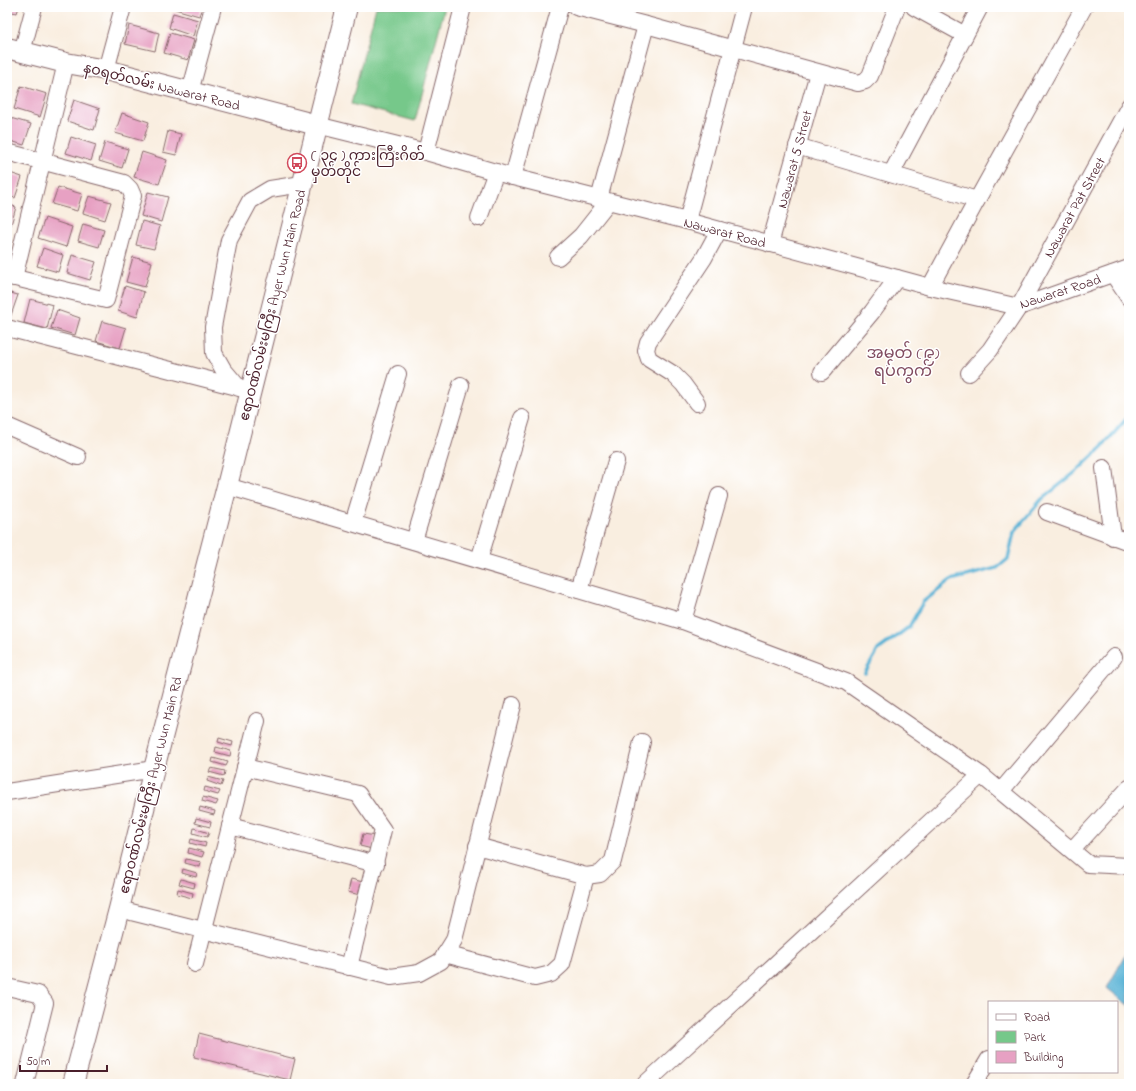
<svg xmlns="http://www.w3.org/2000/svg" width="1136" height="1091" viewBox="0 0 1136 1091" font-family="'Indie Flower','Noto Sans Myanmar',sans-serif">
  <rect width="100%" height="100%" fill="#fff"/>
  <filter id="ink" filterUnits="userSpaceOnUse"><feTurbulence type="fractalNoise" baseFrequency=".025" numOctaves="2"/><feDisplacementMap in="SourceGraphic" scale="8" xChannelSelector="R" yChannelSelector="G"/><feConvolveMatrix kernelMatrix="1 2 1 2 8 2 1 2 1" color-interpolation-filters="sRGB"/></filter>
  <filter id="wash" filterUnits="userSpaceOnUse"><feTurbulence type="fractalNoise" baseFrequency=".012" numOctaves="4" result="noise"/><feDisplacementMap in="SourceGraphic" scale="16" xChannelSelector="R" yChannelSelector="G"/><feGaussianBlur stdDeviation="0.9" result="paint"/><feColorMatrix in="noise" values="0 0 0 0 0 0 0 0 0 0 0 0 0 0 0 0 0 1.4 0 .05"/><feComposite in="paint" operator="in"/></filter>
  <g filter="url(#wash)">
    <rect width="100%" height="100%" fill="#f9eee0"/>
    <path fill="#76c88a" stroke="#60745a" d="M376 7H445L415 121 351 104Z"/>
    <path fill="#58b2d5" stroke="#516880" d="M1129 948V1006L1107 988Z"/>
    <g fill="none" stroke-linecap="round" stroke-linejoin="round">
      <path stroke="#58b2d5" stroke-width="3.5" d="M865 673 878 650 909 627 923 602 951 580 997 568 1008 559 1014 532 1042 499 1077 471 1101 448 1129 416"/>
    </g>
    <g id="blocks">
      <g fill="#e7a1c3">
        <path d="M7 7H19L17 13 7 11Z"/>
        <path d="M176 7H202L199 16 175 9Z"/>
        <path d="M173 13 198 20 193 36 169 28Z"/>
        <path d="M129 25 159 33 155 51 125 44Z"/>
        <path d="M170 33 194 40 188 60 164 53Z"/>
        <path d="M21 86 47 94 40 117 14 109Z"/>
        <path d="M74 100 100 109 94 130 67 121Z"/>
        <path d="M122 113 149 122 143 141 115 133Z"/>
        <path d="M7 117 31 124 24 145 7 140Z"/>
        <path d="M168 131 181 134 176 155 163 152Z"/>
        <path d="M71 137 96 145 91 161 66 153Z"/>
        <path d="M105 142 128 149 122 168 99 161Z"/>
        <path d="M142 152 167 160 159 184 134 177Z"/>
        <path d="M7 172 22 177 15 198 7 195Z"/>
        <path d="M58 187 82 194 77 211 52 204Z"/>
        <path d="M148 192 168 197 161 222 141 216Z"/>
        <path d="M89 196 111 202 105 220 83 213Z"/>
        <path d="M7 204 16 207 11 225 7 223Z"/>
        <path d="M45 218 72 227 66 247 38 238Z"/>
        <path d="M142 221 160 226 154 249 136 245Z"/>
        <path d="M83 224 104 230 99 247 78 241Z"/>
        <path d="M43 248 63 255 58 272 37 266Z"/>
        <path d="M72 255 96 262 90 280 67 273Z"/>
        <path d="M133 257 152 262 145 287 126 282Z"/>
        <path d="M125 286 144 292 137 317 118 311Z"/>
        <path d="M7 292 18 295 9 321 7 320Z"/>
        <path d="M30 299 53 305 47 329 24 323Z"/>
        <path d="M57 310 80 318 75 335 51 328Z"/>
        <path d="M102 321 126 328 120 348 96 341Z"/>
        <path d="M219 738 233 742 232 746 218 742Z"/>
        <path d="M216 747 231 751 230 756 215 752Z"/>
        <path d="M213 758 228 762 226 766 212 762Z"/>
        <path d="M211 768 225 771 224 776 209 772Z"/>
        <path d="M208 777 223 781 221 786 207 781Z"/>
        <path d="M205 787 220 791 218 795 204 791Z"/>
        <path d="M203 797 218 801 216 805 202 801Z"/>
        <path d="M200 807 215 811 214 815 199 811Z"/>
        <path d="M196 818 211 822 210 827 195 823Z"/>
        <path d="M194 828 209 833 207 837 193 833Z"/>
        <path d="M363 834 376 836 372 849 360 846Z"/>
        <path d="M191 839 206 843 205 847 190 843Z"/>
        <path d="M189 848 204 852 202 857 188 853Z"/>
        <path d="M186 859 201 862 200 867 185 863Z"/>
        <path d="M183 869 197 873 196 877 182 873Z"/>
        <path d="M181 879 195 883 194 888 179 884Z"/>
        <path d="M351 879 363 882 360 895 348 892Z"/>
        <path d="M178 889 193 893 192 898 177 894Z"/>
        <path d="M199 1034 295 1059 290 1080 194 1057Z"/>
      </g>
    </g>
  </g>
  <g filter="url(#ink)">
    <use href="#blocks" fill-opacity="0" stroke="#87676a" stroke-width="1"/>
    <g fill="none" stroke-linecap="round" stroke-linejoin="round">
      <defs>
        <g id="minor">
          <path d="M576 7 646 25 858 83 865 81 870 76 897 7"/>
          <path d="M914 7 965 35"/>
          <path d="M22 52 34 7"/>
          <path d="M106 70 123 7"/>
          <path d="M190 92 213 7"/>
          <path d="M317 125 426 152 513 177 687 221 930 287 1019 307 1129 268"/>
          <path d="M797 146 977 200"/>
          <path d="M7 152 124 183 130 189 133 196 106 300 7 276"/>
          <path d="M426 152 463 7"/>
          <path d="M891 174 980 7"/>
          <path d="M513 177 560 7"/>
          <path d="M599 199 646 25"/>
          <path d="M479 218 496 172"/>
          <path d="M687 221 744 7"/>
          <path d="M770 244 818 73"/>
          <path d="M558 257 581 236 608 202"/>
          <path d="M1113 274 1129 298"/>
          <path d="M14 278 66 63"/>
          <path d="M930 287 977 200 1084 7"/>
          <path d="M7 328 241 388"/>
          <path d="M822 372 872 312 897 278"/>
          <path d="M969 373 990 350 1019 307 1129 106"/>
          <path d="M239 388 223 369 214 353 213 327 229 240 250 201 270 189 302 184"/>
          <path d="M697 403 683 384 673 374 649 359 646 350 648 342 704 258 719 230"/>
          <path d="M7 426 78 457"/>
          <path d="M1104 468 1113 537"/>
          <path d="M227 486 683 621 846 682 981 775 1088 864 1129 866"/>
          <path d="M1047 512 1129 542"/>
          <path d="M353 523 398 374"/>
          <path d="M414 541 461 385"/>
          <path d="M479 560 522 418"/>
          <path d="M579 590 616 461"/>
          <path d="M683 621 719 496"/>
          <path d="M245 767 358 794 383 830 349 967"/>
          <path d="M1001 791 1114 657"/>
          <path d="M7 792 154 769"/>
          <path d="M230 826 376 864"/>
          <path d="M477 846 586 876 600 874 613 861 642 742"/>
          <path d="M1072 850 1129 788"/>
          <path d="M119 909 391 977 419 973 441 961 454 940 513 705"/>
          <path d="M445 954 535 978 551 974 562 964 586 876"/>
          <path d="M195 964 257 721"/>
          <path d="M7 987 38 994 45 1003 25 1084"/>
          <path d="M645 1084 981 775"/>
          <path d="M974 1084 989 1059"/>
        </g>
        <g id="major">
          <path d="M7 48 66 63 106 70 317 125"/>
          <path d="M73 1084 119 909 154 769 227 486 347 7"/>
        </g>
      </defs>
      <use href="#minor" stroke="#87676a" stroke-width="18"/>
      <use href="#major" stroke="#87676a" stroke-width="22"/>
      <use href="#minor" stroke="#fff" stroke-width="16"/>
      <use href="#major" stroke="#fff" stroke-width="20"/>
    </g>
  </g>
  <defs>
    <symbol id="bus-ring" viewBox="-11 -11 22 22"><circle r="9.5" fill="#fff" stroke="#d1495b" stroke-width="1.5"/><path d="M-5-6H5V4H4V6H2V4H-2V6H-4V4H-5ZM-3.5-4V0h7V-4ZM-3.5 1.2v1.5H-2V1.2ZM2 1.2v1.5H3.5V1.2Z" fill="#d1495b"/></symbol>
  </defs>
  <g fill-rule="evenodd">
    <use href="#bus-ring" x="286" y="152" width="22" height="22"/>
  </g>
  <g text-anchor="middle" stroke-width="3" stroke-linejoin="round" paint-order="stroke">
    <g font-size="14" fill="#4a1f2b" stroke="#fff">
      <text transform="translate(162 86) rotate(14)" y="5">နဝရတ်လမ်း Nawarat Road</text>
      <text transform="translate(794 159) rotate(-75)" y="5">Nawarat 5 Street</text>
      <text transform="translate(1074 207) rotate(-61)" y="5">Nawarat Pat Street</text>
      <text transform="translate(725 232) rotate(15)" y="5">Nawarat Road</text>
      <text transform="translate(1060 291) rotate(-18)" y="5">Nawarat Road</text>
      <text transform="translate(272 305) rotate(-76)" y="5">ဧရာဝဏ်လမ်းမကြီး Ayer Wun Main Road</text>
      <text transform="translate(150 785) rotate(-76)" y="5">ဧရာဝဏ်လမ်းမကြီး Ayer Wun Main Rd</text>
    </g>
    <g font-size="14" fill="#4a1f2b" stroke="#fff" text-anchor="start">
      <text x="311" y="160">( ၃၄ ) ကားကြီးဂိတ်<tspan x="311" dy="16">မှတ်တိုင်</tspan></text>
    </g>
    <g font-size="16" fill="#814c60" stroke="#fff">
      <text x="903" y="358">အမှတ် (၉)<tspan x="903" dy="18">ရပ်ကွက်</tspan></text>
    </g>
  </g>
  <rect width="1136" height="1091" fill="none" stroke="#fff" stroke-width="24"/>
  <rect x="988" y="1001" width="130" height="72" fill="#ffffff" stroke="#b7a5aa"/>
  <rect x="996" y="1014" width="20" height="6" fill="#ffffff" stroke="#b7a5aa"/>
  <text x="1024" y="1021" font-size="12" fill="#4a1f2b">Road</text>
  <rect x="996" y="1031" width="20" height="12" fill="#76c88a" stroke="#b7a5aa"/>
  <text x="1024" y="1041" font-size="12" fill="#4a1f2b">Park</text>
  <rect x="996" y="1051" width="20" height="12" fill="#e7a1c3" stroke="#b7a5aa"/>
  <text x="1024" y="1061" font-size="12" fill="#4a1f2b">Building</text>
  <path d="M20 1065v6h87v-6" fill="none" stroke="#4a1f2b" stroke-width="2"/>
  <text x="26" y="1065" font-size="12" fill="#4a1f2b" stroke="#ffffff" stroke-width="3" paint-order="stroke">50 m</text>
</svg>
